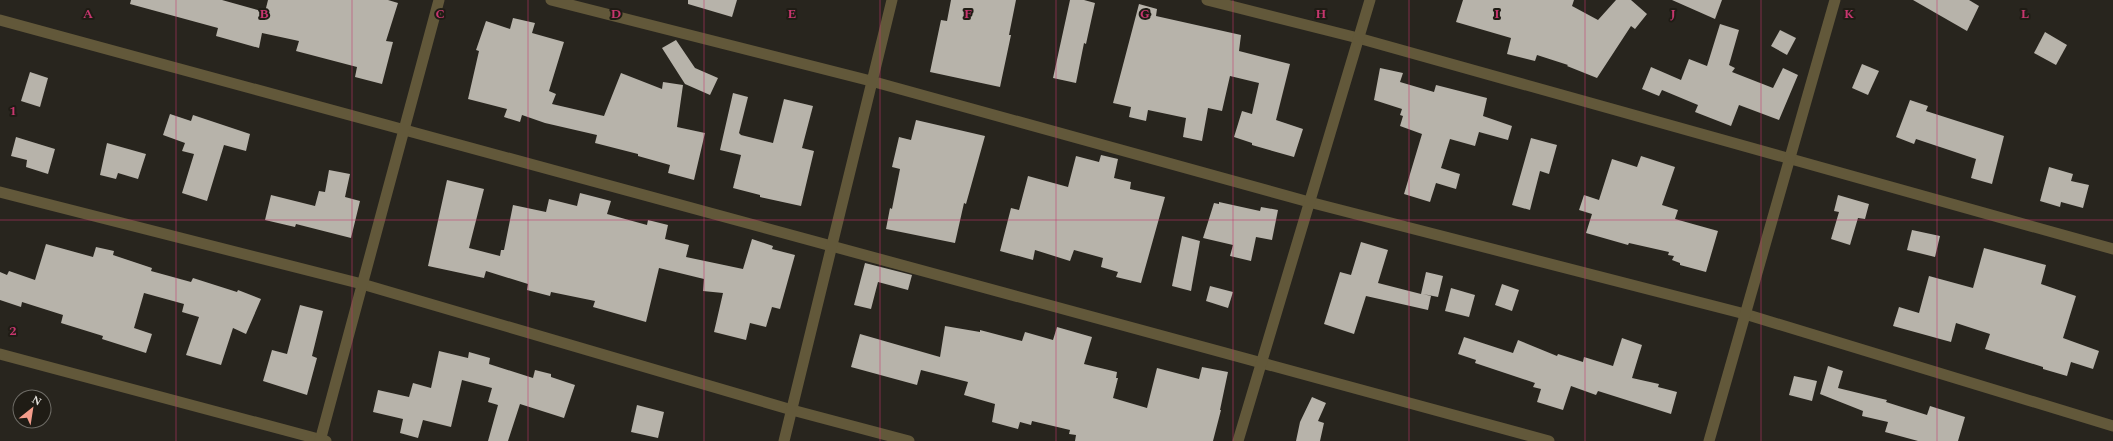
<svg xmlns="http://www.w3.org/2000/svg" width="2113" height="441" viewBox="0 0 2113 441" font-family="Spectral,serif">
  <rect width="100%" height="100%" fill="#28251e"/>
  <g fill="#b7b3aa">
    <path d="M131 0H222L265 12 268 0H388L398 3 386 41 393 42 382 84 355 77 357 67 296 51 299 41 262 33 259 48 216 36 218 28 130 4Z"/>
    <path d="M688 0H737L732 17 688 4Z"/>
    <path d="M951 0H1016L1009 35H1011L1000 87 930 72 941 20 947 21Z"/>
    <path d="M1070 0H1084L1095 3 1086 44 1084 43 1076 83 1053 78Z"/>
    <path d="M1463 0H1574L1572 6 1598 20 1616 0H1631L1647 14 1635 29 1631 26 1597 78 1567 66 1568 65 1537 55 1535 61 1507 54 1511 38 1456 22Z"/>
    <path d="M1672 0H1722L1715 19Z"/>
    <path d="M1913 0H1969L1979 6 1967 31Z"/>
    <path d="M1139 4 1157 9 1156 16 1241 35 1239 51 1290 64 1276 120 1303 129 1294 157 1252 145V143L1234 137 1242 111 1252 114 1259 83 1230 76 1222 111 1208 108 1202 141 1183 137 1186 118 1148 110 1146 121 1129 117 1131 107 1113 103Z"/>
    <path d="M513 18 535 23 532 33 564 42 549 91 556 94 552 104 604 116 621 73 662 89 663 82 683 85 677 127 705 133 694 180 668 173 670 165 638 156V154L595 143 597 135 545 123 522 115 520 122 504 117 507 109 468 99 479 51 476 50 486 21 510 29Z"/>
    <path d="M1720 24 1739 30 1729 65 1735 68 1732 72 1773 88 1783 68 1798 75 1779 120 1739 105 1731 126 1695 112 1698 105 1662 90 1659 96 1642 89 1651 67 1681 80 1689 59 1707 66Z"/>
    <path d="M1780 30 1796 38 1787 55 1771 46Z"/>
    <path d="M2045 32 2067 45 2056 65 2034 53Z"/>
    <path d="M676 40 695 68 718 78 710 95 685 84 662 48Z"/>
    <path d="M1862 64 1879 71 1868 95 1852 88Z"/>
    <path d="M1380 68 1403 73 1400 82 1434 92 1436 85 1487 98 1483 116 1512 126 1508 140 1479 132 1475 146 1450 139 1441 168 1460 174 1456 189 1436 183 1430 202 1404 194 1422 134 1400 126 1403 116 1400 115 1402 109 1374 100Z"/>
    <path d="M30 72 48 78 40 107 21 101Z"/>
    <path d="M733 93 748 97 739 133 741 135 773 143 784 99 813 106 802 148 814 151 801 206 760 197V195L733 188 741 155 720 150Z"/>
    <path d="M1910 100 1928 106 1926 111 2004 136 1992 184 1971 178 1976 159 1916 139 1914 144 1896 137Z"/>
    <path d="M170 114 191 121 193 115 250 134 246 151 224 145 207 201 182 193 194 154 182 151 185 143 163 135Z"/>
    <path d="M916 120 985 136 966 204 964 203 955 243 886 229 890 208 892 209 900 169 892 167 899 137 911 140Z"/>
    <path d="M16 137 55 149 48 174 26 167 27 160 11 156Z"/>
    <path d="M1531 138 1557 145 1549 174 1540 171 1530 210 1512 205Z"/>
    <path d="M107 143 146 154 138 179 118 173 116 179 100 175Z"/>
    <path d="M1101 155 1118 159 1114 178 1131 182 1130 189 1165 197 1141 283 1116 277 1118 272 1101 267 1103 258 1074 250 1070 261 1035 250 1033 260 1000 251 1011 208 1019 210 1028 176 1068 187 1076 156 1099 162Z"/>
    <path d="M1641 156 1675 167 1662 205 1678 210 1675 219 1718 231 1706 272 1680 265V263L1672 260 1674 256 1668 255 1669 252 1629 243 1628 245 1586 233 1592 214 1579 210 1584 195 1599 200 1612 159 1637 167Z"/>
    <path d="M2049 167 2073 174 2071 181 2089 185 2083 208 2061 202 2060 207 2040 201Z"/>
    <path d="M329 170 350 174 345 197 360 201 351 238 296 224 295 227 265 220 271 195 315 206 319 191 325 192Z"/>
    <path d="M447 180 484 189 469 248 500 256 501 250H504L513 205 546 212 549 199 577 206 580 193 611 201 607 214 647 225 648 220 668 225 665 239 689 245 686 257 743 269 752 239 773 246 772 249 795 255 780 309 772 307 766 327 750 323 746 340 714 332 723 293 703 291 704 279 659 268 646 322 593 307 595 301 551 292 550 296 527 290 528 284 486 271 484 278 428 266Z"/>
    <path d="M1838 195 1869 204 1865 219 1858 218 1850 245 1831 239 1839 212 1834 211Z"/>
    <path d="M1219 202 1260 211 1261 207 1278 210 1272 240 1256 237 1251 261 1230 256 1233 245 1203 238 1214 203 1219 204Z"/>
    <path d="M1912 230 1940 236 1935 257 1907 250Z"/>
    <path d="M1182 236 1200 241 1191 291 1172 286Z"/>
    <path d="M1361 242 1388 250 1378 283 1421 294 1426 272 1443 276 1438 297 1423 294 1431 296 1428 310 1366 296 1354 334 1324 324 1340 272 1351 275Z"/>
    <path d="M46 244 93 257 96 247 114 251 113 255 152 268 151 271 191 282 193 278 237 292 238 290 261 299 246 334 233 328 221 365 186 355 199 317 182 312 184 304 144 293 134 328 152 334 146 353 102 339 103 336 61 323 63 315 22 302 21 307 0 300V272L7 275 9 271 35 280Z"/>
    <path d="M1984 248 2046 265 2041 284 2076 296 2063 338 2099 351 2093 369 2071 362 2067 376 2043 369V367L1985 349 1990 334 1956 323 1951 342 1893 326 1899 307 1919 313 1929 276 1973 288Z"/>
    <path d="M865 263 912 275 908 290 878 282 871 309 854 305Z"/>
    <path d="M1502 284 1519 290 1512 311 1495 305Z"/>
    <path d="M1210 286 1233 292 1228 308 1206 301Z"/>
    <path d="M1451 288 1475 295 1469 317 1445 311Z"/>
    <path d="M300 305 323 311 312 356 317 358 307 395 263 381 272 350 287 354Z"/>
    <path d="M945 326 980 332V330L1022 341 1025 332 1053 340 1057 327 1092 337 1084 364 1117 372 1116 378H1118L1113 398 1147 408 1157 368 1199 379 1202 367 1228 372 1220 410H1221L1213 441H1075L1076 435 1069 434 1070 430 1032 421 1031 425 1020 422 1018 429 992 422 995 404 964 395 968 382 921 370 917 385 851 367 860 334 940 357Z"/>
    <path d="M1464 337 1513 353 1518 340 1557 356 1558 354 1583 362 1584 357 1613 366 1622 338 1642 345 1632 378 1659 384 1658 387 1677 392 1671 414 1598 391 1596 395 1571 386 1563 410 1537 402 1541 389 1533 387 1535 383 1475 363 1476 360 1458 354Z"/>
    <path d="M439 351 468 358 469 352 490 358 489 364 533 378 535 370 551 374V377L575 385 564 418 520 404 508 441H488L498 405 488 402 492 388 462 380 451 427 423 420 418 438 400 433 403 419 373 412 378 390 409 397 413 383 431 388Z"/>
    <path d="M1828 366 1843 371 1838 388 1887 400 1886 402 1927 415 1930 406 1965 417 1958 441H1918L1885 432 1888 422 1862 416 1863 411 1820 394Z"/>
    <path d="M1794 376 1817 381 1812 401 1789 395Z"/>
    <path d="M1312 397 1326 403 1318 421 1324 423 1320 441H1296L1300 422Z"/>
    <path d="M637 405 664 412 658 438 631 432Z"/>
  </g>
  <g fill="none" stroke-linecap="round" stroke-linejoin="round">
    <g stroke="#62583a" stroke-width="11">
      <path d="M551 0 871 81 1309 202 1745 314 2113 426"/>
      <path d="M1207 0 1358 38 2113 249"/>
      <path d="M0 20 1549 441"/>
      <path d="M0 192 362 284 792 410 909 441"/>
      <path d="M0 354 326 441"/>
      <path d="M320 441 439 0"/>
      <path d="M784 441 892 0"/>
      <path d="M1238 441 1370 0"/>
      <path d="M1709 441 1835 0"/>
    </g>
  </g>
  <path fill="none" stroke="#c7366e" stroke-width="1" stroke-opacity="0.55" d="M176 0V441M352 0V441M528 0V441M704 0V441M880 0V441M1056 0V441M1233 0V441M1409 0V441M1585 0V441M1761 0V441M1937 0V441M0 220H2113"/>
  <g font-size="13" text-anchor="middle" font-weight="bold" fill="#c7366e" stroke="#1f1c15" stroke-width="4" stroke-linejoin="round" paint-order="stroke">
    <text x="88" y="18">A</text>
    <text x="264" y="18">B</text>
    <text x="440" y="18">C</text>
    <text x="616" y="18">D</text>
    <text x="792" y="18">E</text>
    <text x="968" y="18">F</text>
    <text x="1145" y="18">G</text>
    <text x="1321" y="18">H</text>
    <text x="1497" y="18">I</text>
    <text x="1673" y="18">J</text>
    <text x="1849" y="18">K</text>
    <text x="2025" y="18">L</text>
    <text x="13" y="115">1</text>
    <text x="13" y="335">2</text>
  </g>
  <g transform="translate(32 409) rotate(30)"><circle r="19" fill="#1f1c15" stroke="#6d6b65"/>
  <path d="M0-3L7 15L0 10L-7 15Z" fill="#f49d8b"/>
  <text y="-6" font-size="11" font-weight="bold" text-anchor="middle" fill="#e3e1dc">N</text>
  </g>
</svg>
